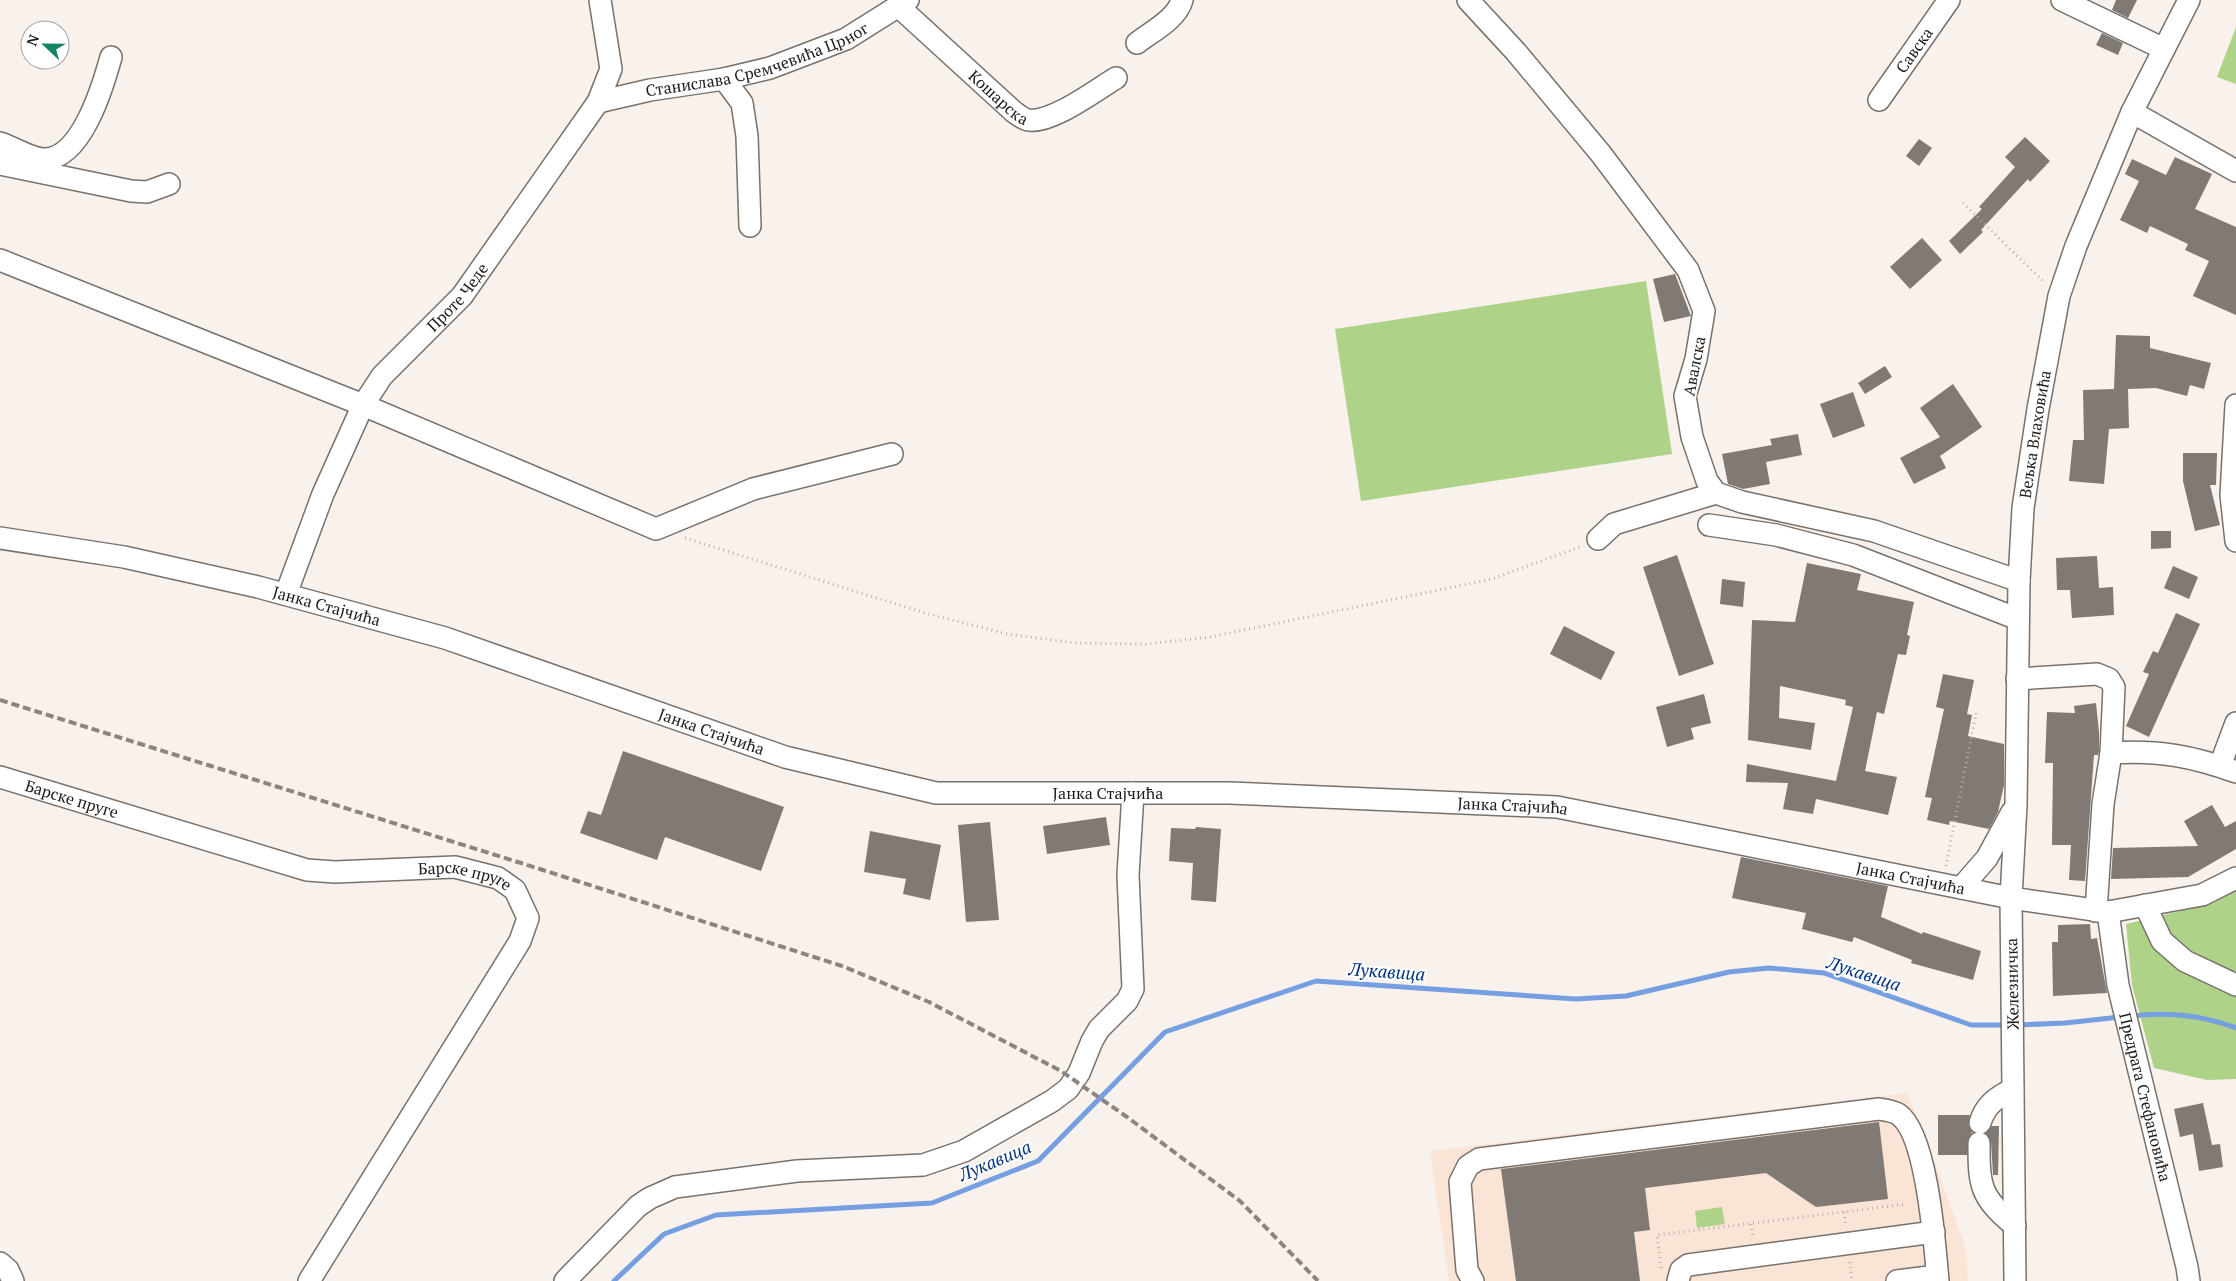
<svg xmlns="http://www.w3.org/2000/svg" width="2236" height="1281" viewBox="0 0 2236 1281" font-family="'PT Serif',serif">
  <rect width="100%" height="100%" fill="#f9f1eb"/>
  <path fill="#fae4d6" d="M1907 1093 1937 1168 1966 1249 1968 1281H1449L1430 1151Z"/>
  <g fill="#aed287">
    <path d="M2236 27V84L2217 77Z"/>
    <path d="M1646 281 1672 454 1361 501 1335 329Z"/>
    <path d="M2236 891V1079L2207 1080 2154 1068 2132 985 2126 924 2213 903Z"/>
    <path d="M1722 1207 1725 1224 1697 1228 1695 1211Z"/>
  </g>
  <g fill="none" stroke-linecap="round" stroke-linejoin="round">
    <g stroke="#769fe2" stroke-width="5">
      <path d="M2131 1016C2167 1012 2202 1015 2236 1028"/>
      <path d="M2017 1025 2065 1023 2120 1017"/>
      <path d="M614 1281 664 1234 716 1215 932 1203 1038 1161 1165 1032 1316 981 1576 999 1626 996 1729 972 1769 968 1824 973 1971 1025H2008"/>
    </g>
  </g>
  <g fill="#807974">
    <path d="M2116 0H2137L2128 18 2112 10Z"/>
    <path d="M2102 33 2123 43 2118 55 2096 45Z"/>
    <path d="M2025 137 2050 161 2030 182 2028 179 1981 230 1983 232 1960 254 1949 241 1982 209 1979 207 2015 167 2005 157Z"/>
    <path d="M1919 139 1932 148 1919 166 1906 156Z"/>
    <path d="M2175 157 2212 174 2195 209 2236 227V315L2193 296 2209 261 2185 250 2188 244 2150 226 2147 233 2120 220 2139 181 2125 174 2132 159 2166 175Z"/>
    <path d="M1922 238 1942 260 1910 289 1890 267Z"/>
    <path d="M1675 274 1691 316 1664 322 1653 279Z"/>
    <path d="M2116 335 2150 336V348L2211 363 2204 389 2190 385 2187 396 2156 388 2128 389 2129 428 2109 429 2104 484 2069 481 2073 440H2084L2083 390 2114 389Z"/>
    <path d="M1885 366 1892 377 1865 394 1858 383Z"/>
    <path d="M1953 384 1982 427 1940 456 1946 468 1914 484 1900 458 1940 437 1920 408Z"/>
    <path d="M1853 392 1865 426 1833 438 1820 404Z"/>
    <path d="M1798 434 1802 455 1766 462 1770 484 1743 489 1728 484 1722 454 1772 445 1770 439Z"/>
    <path d="M2183 453H2217L2216 485H2210L2220 525 2195 531 2183 481Z"/>
    <path d="M2151 531H2171V548L2151 549Z"/>
    <path d="M1677 555 1714 664 1679 676 1643 567Z"/>
    <path d="M2097 556 2099 588 2113 587 2114 615 2072 618 2070 590H2057L2056 558Z"/>
    <path d="M1807 563 1861 574 1857 590 1914 602 1907 635 1910 636 1906 655 1898 654 1884 714 1877 712 1865 771 1897 777 1888 815 1816 799 1813 814 1783 809 1788 783 1746 782 1747 764 1836 781 1853 707 1845 705 1846 700 1780 686 1779 718 1815 723 1811 750 1748 740 1752 620 1795 622Z"/>
    <path d="M2173 566 2198 577 2189 599 2164 588Z"/>
    <path d="M1722 579 1745 582 1743 607 1720 604Z"/>
    <path d="M2176 613 2200 624 2149 737 2126 726 2149 674 2143 672 2153 651 2158 653Z"/>
    <path d="M1564 626 1615 652 1601 680 1550 654Z"/>
    <path d="M1943 674 1974 680 1967 714 1972 715 1968 736 2004 744V785L1998 812 1989 829 1950 821 1949 825 1927 820 1932 798 1925 797 1944 709 1936 707Z"/>
    <path d="M1704 694 1711 723 1691 728 1694 739 1667 747 1656 707Z"/>
    <path d="M2096 703 2099 732V752L2098 755H2094L2085 881 2069 880 2071 845H2052L2053 763H2045L2047 712 2075 713 2074 706Z"/>
    <path d="M623 751 784 807 761 871 665 837 657 860 580 833 588 811 601 815Z"/>
    <path d="M2212 805 2225 827 2236 821V849L2188 877 2111 879 2113 848 2198 846 2184 821Z"/>
    <path d="M1106 817 1110 845 1047 854 1043 826Z"/>
    <path d="M990 822 999 920 966 922 958 825Z"/>
    <path d="M1196 827 1221 829 1216 902 1191 900 1193 863 1169 861 1171 828 1195 829Z"/>
    <path d="M870 831 941 845 930 900 903 894 906 879 864 872Z"/>
    <path d="M1741 857 1888 886 1881 917 1922 934 1923 932 1981 951 1973 980 1911 963 1912 960 1854 937 1852 942 1802 929 1806 913 1732 898Z"/>
    <path d="M2090 924 2091 939 2097 938 2107 993 2053 996 2052 942H2058V925Z"/>
    <path d="M2203 1103 2212 1145 2220 1144 2223 1167 2199 1171 2193 1134 2180 1137 2174 1109Z"/>
    <path d="M1938 1115H1970L1968 1125 1972 1132 1967 1143V1155H1938Z"/>
    <path d="M1879 1122 1888 1199 1816 1207 1766 1173 1645 1188 1650 1230 1634 1232 1640 1281H1516L1501 1169Z"/>
    <path d="M1992 1126H1999L1998 1175H1993L1991 1142 1986 1133Z"/>
  </g>
  <g fill="none" stroke-linecap="round" stroke-linejoin="round">
    <defs>
      <g id="minor">
        <path d="M1468 0 1516 52 1601 154 1688 270 1704 311 1696 359 1685 396 1692 437 1707 481 1716 493 1742 502 1874 531 2019 581"/>
        <path d="M2062 0 2164 49"/>
        <path id="s1" d="M898 6 1014 112C1018 115 1023 119 1028 120 1051 124 1096 90 1116 78"/>
        <path d="M1137 43C1151 32 1177 19 1182 0"/>
        <path d="M724 79 742 103 747 136 750 226"/>
        <path id="s2" d="M1879 100 1949 0"/>
        <path id="s3" d="M598 102 650 90 724 79 770 68 846 39 908 0"/>
        <path d="M2132 112 2236 171"/>
        <path d="M0 143C13 147 29 158 43 159 81 161 103 86 111 57"/>
        <path d="M0 164 131 191 147 192 169 184"/>
        <path d="M0 260 363 405 656 529 753 489 892 454"/>
        <path d="M2236 405 2231 495 2236 541"/>
        <path d="M1709 525 1776 535 1853 555 2018 619"/>
        <path id="s4" d="M0 538 124 557 258 587 445 638 785 757 936 793H1230L1557 807 2011 898 2108 912 2202 895 2236 878"/>
        <path d="M1598 539 1614 524 1716 493"/>
        <path id="s5" d="M286 594 323 494 363 405 382 376 462 296 598 102 611 69 600 0"/>
        <path d="M2017 679 2097 674 2109 679 2114 687 2111 753 2103 804 2096 911"/>
        <path d="M2111 753C2158 750 2192 756 2236 772"/>
        <path d="M2220 766 2236 723"/>
        <path id="s6" d="M0 777 307 870 335 872 455 867 498 878 515 890 528 918 520 941 309 1281"/>
        <path d="M1961 888 1987 858 2012 812"/>
        <path d="M2145 905 2162 941 2185 961 2236 985"/>
        <path id="s7" d="M2108 912 2118 985 2187 1267 2189 1281"/>
        <path d="M1980 1123C1985 1105 1997 1097 2013 1089"/>
        <path d="M1979 1143C1979 1186 1980 1197 2015 1226"/>
        <path d="M0 1263 8 1270 13 1281"/>
        <path d="M565 1281 638 1206 650 1198 675 1187 797 1171 923 1165 964 1151 1052 1101 1068 1089 1079 1073 1092 1041 1099 1029 1127 1001 1133 989 1128 875 1133 793"/>
        <path d="M1473 1281 1467 1270 1460 1182 1468 1166 1479 1159 1879 1109C1885 1110 1893 1111 1898 1114 1927 1133 1935 1246 1938 1281"/>
        <path d="M1678 1281 1681 1270 1688 1265 1934 1232"/>
        <path d="M1897 1281 1937 1276"/>
        <path id="s8" d="M2015 1281 2011 898 2016 805 2019 581 2023 508 2038 409 2059 296 2076 246 2132 112 2189 0"/>
      </g>
    </defs>
    <use href="#minor" stroke="#78716c" stroke-width="24"/>
    <g stroke="#b7b0ab" stroke-width="3" stroke-dasharray="1 4" stroke-linecap="butt">
      <path d="M1963 203 2044 282"/>
      <path d="M685 538 925 613 1007 634 1075 643 1146 644 1210 637 1492 579 1582 546"/>
      <path d="M1946 866 1976 713"/>
      <path d="M1844 1212 1846 1226"/>
      <path d="M1751 1224 1753 1238"/>
      <path d="M1850 1262 1852 1281"/>
      <path d="M1661 1268 1657 1235 1907 1204"/>
    </g>
    <use href="#minor" stroke="#fff" stroke-width="21"/>
    <path stroke="#8a8581" stroke-width="4" stroke-dasharray="8 4" stroke-linecap="butt" d="M0 700 521 863 842 966 929 1002 1061 1071 1127 1117 1240 1201 1318 1281"/>
  </g>
  <g text-anchor="middle" stroke-width="4" stroke-linejoin="round" paint-order="stroke">
    <g font-size="16" fill="#1e1b19" stroke="#fff">
      <text dy="6" stroke="none"><textPath href="#s2" startOffset="61">Савска</textPath></text>
      <text dy="6" stroke="none"><textPath href="#s3" startOffset="165">Станислава Сремчевића Црног</textPath></text>
      <text dy="6" stroke="none"><textPath href="#s1" startOffset="136">Кошарска</textPath></text>
      <text dy="6" stroke="none"><textPath href="#s5" startOffset="348">Проте Чеде</textPath></text>
      <text transform="translate(1694 366) rotate(-79)" y="6">Авалска</text>
      <text dy="6" stroke="none"><textPath href="#s8" startOffset="848">Вељка Влаховића</textPath></text>
      <text dy="6" stroke="none"><textPath href="#s4" startOffset="334">Јанка Стајчића</textPath></text>
      <text dy="6" stroke="none"><textPath href="#s4" startOffset="739">Јанка Стајчића</textPath></text>
      <text dy="6" stroke="none"><textPath href="#s4" startOffset="1144">Јанка Стајчића</textPath></text>
      <text dy="6" stroke="none"><textPath href="#s6" startOffset="75">Барске пруге</textPath></text>
      <text dy="6" stroke="none"><textPath href="#s4" startOffset="1549">Јанка Стајчића</textPath></text>
      <text dy="6" stroke="none"><textPath href="#s4" startOffset="1954">Јанка Стајчића</textPath></text>
      <text dy="6" stroke="none"><textPath href="#s6" startOffset="480">Барске пруге</textPath></text>
      <text transform="translate(2012 984) rotate(-91)" y="6">Железничка</text>
      <text dy="6" stroke="none"><textPath href="#s7" startOffset="189">Предрага Стефановића</textPath></text>
    </g>
    <g font-size="18" font-style="italic" fill="#013380" stroke="#fff">
      <text transform="translate(1387 972) rotate(4)" y="6">Лукавица</text>
      <text transform="translate(1864 974) rotate(18)" y="6">Лукавица</text>
      <text transform="translate(995 1161) rotate(-23)" y="6">Лукавица</text>
    </g>
  </g>
  <g transform="translate(45 45) rotate(292)"><circle r="24" fill="#ffffff" stroke="#a5a4a3"/>
  <path d="M0-4L9 19L0 12L-9 19Z" fill="#138564"/>
  <text y="-8" font-size="14" font-weight="bold" text-anchor="middle" fill="#1e1b19">N</text>
  </g>
</svg>
